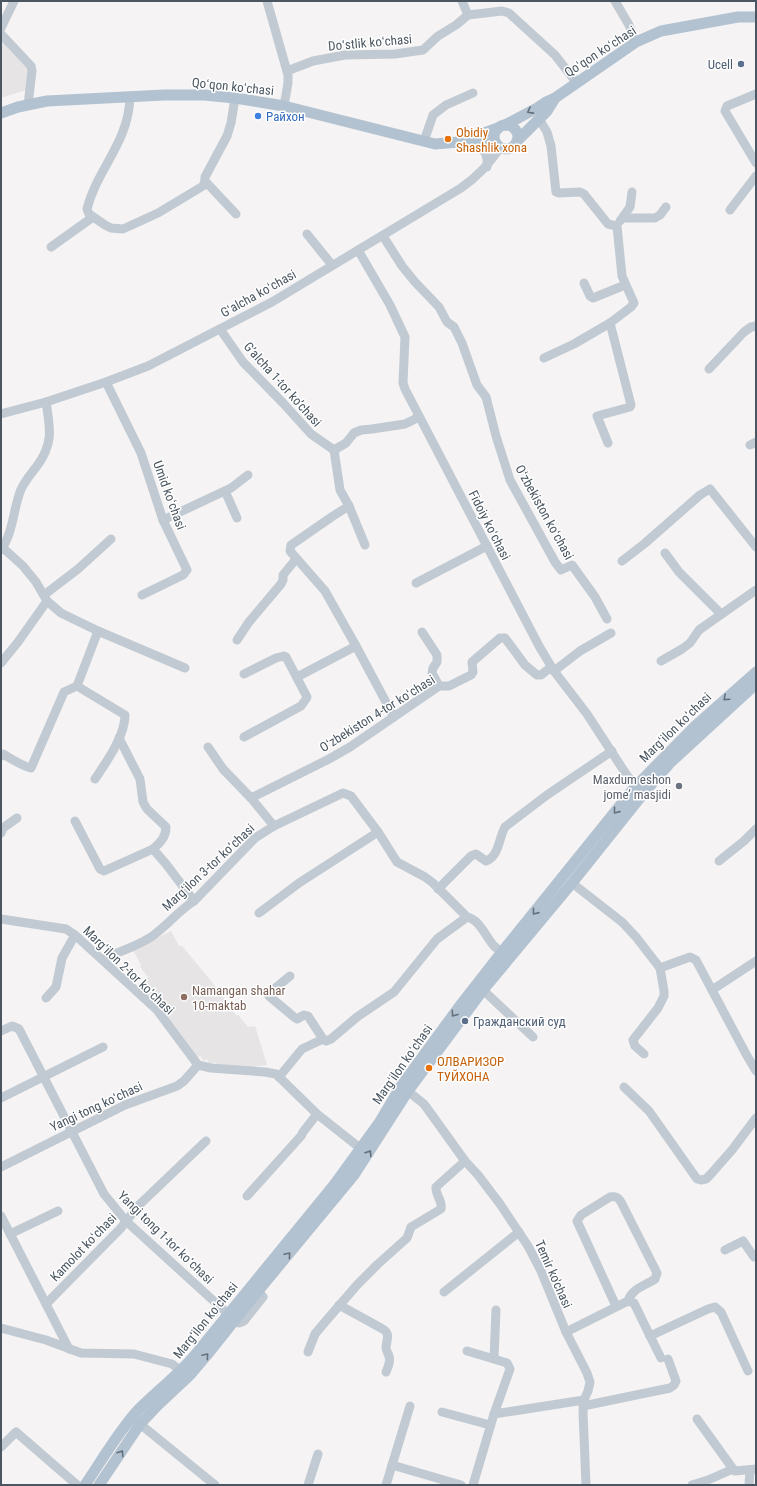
<svg xmlns="http://www.w3.org/2000/svg" width="757" height="1486" viewBox="0 0 757 1486" font-family="'Roboto Condensed',sans-serif">
  <rect width="100%" height="100%" fill="#f5f3f3"/>
  <g fill="#e6e4e5">
    <path d="M1 40 29 70 26 90 1 98Z"/>
    <path d="M171 931 179 946H182L212 982 236 1015H238L248 1027 255 1026 267 1065 253 1067 218 1066 215 1062 210 1065 207 1059 204 1061 200 1056 195 1060 136 987 148 977 140 967 141 965 133 950Z"/>
  </g>
  <g fill="none" stroke-linecap="round" stroke-linejoin="round">
    <g stroke="#c1cad2" stroke-width="9">
      <path d="M267 1 288 75V83L284 106"/>
      <path d="M462 1 468 15 502 11 509 13 555 55 576 82"/>
      <path d="M615 1 629 25 636 42"/>
      <path d="M1 28 14 1"/>
      <path d="M1 34 31 66 32 71 28 105"/>
      <path d="M287 71 313 61 345 55 395 54 423 50 438 36 456 25 468 15"/>
      <path d="M756 94 727 106 725 111 756 163"/>
      <path d="M130 97C129 142 97 169 87 209L89 214 105 225 111 228 123 229 158 213 203 186 205 181V177L227 136 231 123 235 98"/>
      <path d="M539 119 547 132 551 146 556 192 559 193 580 192 584 194 608 224 617 226 622 276 634 303 631 307 610 323 631 405 630 407 597 416 608 443"/>
      <path d="M424 141 433 115 446 105 473 93"/>
      <path d="M478 146C486 151 488 157 487 167"/>
      <path d="M205 181 236 214"/>
      <path d="M730 210 756 176"/>
      <path d="M623 218H655L660 215 666 207"/>
      <path d="M620 221 630 207 632 192"/>
      <path d="M307 234 332 265"/>
      <path d="M383 236 402 266 415 282 439 307 447 322 454 327 462 343 477 385 486 397 496 436 510 480 555 562 561 570 572 565 595 597 607 619"/>
      <path d="M51 247 93 217"/>
      <path d="M358 250 390 305 405 337 403 383 405 389 539 646 554 671 587 714 626 774 640 791"/>
      <path d="M584 283 590 296 593 298 625 285"/>
      <path d="M220 329 243 362 283 403 311 434 334 450 346 443 354 433 361 430 372 429 405 424 419 417"/>
      <path d="M544 358 574 344 610 323"/>
      <path d="M709 369 744 332 751 327 756 326"/>
      <path d="M106 382 141 453 163 520 187 570 183 575 142 595"/>
      <path d="M1 414 46 402 106 382 148 366 272 302 461 188C478 176 488 165 500 148"/>
      <path d="M750 445 756 442"/>
      <path d="M334 450 340 490 349 506 333 516 294 543 291 545 290 551 325 591 356 646 394 717"/>
      <path d="M225 491 237 518"/>
      <path d="M349 506 365 545"/>
      <path d="M163 520 231 488 248 475"/>
      <path d="M3 548 23 566 36 582 47 601 61 613 98 631 185 668"/>
      <path d="M1 550C13 533 13 511 20 492 23 483 31 474 37 466 54 443 50 428 46 402"/>
      <path d="M665 553 679 572 721 614"/>
      <path d="M622 561 644 544 700 495 710 489 756 547"/>
      <path d="M416 583 487 546"/>
      <path d="M44 595 78 569 111 539"/>
      <path d="M422 632 437 655V662L433 668 432 673 439 686"/>
      <path d="M237 640 249 622 281 584 283 580V575L296 559"/>
      <path d="M661 661 682 649 690 643 699 630 756 590"/>
      <path d="M1 663 18 642 47 601"/>
      <path d="M554 671 580 651 611 633"/>
      <path d="M244 674 276 658 284 656 286 657 307 697 306 699 301 706 244 737"/>
      <path d="M297 677 356 646"/>
      <path d="M119 738 140 779 143 802 147 809 166 827C166 837 160 843 153 849L166 864 194 901"/>
      <path d="M208 747 223 769 251 798 274 826"/>
      <path d="M1 756 3 754C10 758 24 767 31 768L64 692 77 686"/>
      <path d="M95 779C107 761 125 736 125 715L77 686 98 631"/>
      <path d="M251 798 329 759 350 747 439 686H449L471 675 473 672 472 662 500 638H505L525 665 537 675H541L551 667"/>
      <path d="M75 821 100 869 104 871 153 849"/>
      <path d="M1 833 3 828 17 818"/>
      <path d="M719 861 744 841 756 829"/>
      <path d="M572 883 622 922 636 937 660 968 690 957 696 960 746 1054 756 1071"/>
      <path d="M438 889 471 856 476 854 486 861C499 857 499 837 505 827L547 795 612 751"/>
      <path d="M259 913 299 883 378 832"/>
      <path d="M1 919 66 929 75 935 157 1010 198 1065 211 1068 265 1072 276 1074 317 1114 360 1148"/>
      <path d="M102 959C118 952 136 947 151 937 166 927 178 911 194 901L255 838 274 826 343 793 351 796 378 832 397 862 425 877 433 883 467 917C479 919 486 937 494 946 496 948 499 950 502 952"/>
      <path d="M290 976 268 994 269 996 294 1017 297 1019 304 1015 308 1016 323 1039"/>
      <path d="M483 990 533 1037"/>
      <path d="M712 990 756 961"/>
      <path d="M46 998 56 987 62 958 75 935"/>
      <path d="M1 1031 12 1026 19 1029 104 1194 126 1221 228 1314 239 1323 244 1321 263 1297 258 1291"/>
      <path d="M644 1054 635 1046 633 1040 658 1008 664 996V991L660 968"/>
      <path d="M279 1077 302 1049 323 1039 326 1041 331 1039 357 1017 394 992 437 939 467 917"/>
      <path d="M624 1087 649 1111 697 1179 701 1180 706 1179 710 1175 732 1150 756 1118"/>
      <path d="M404 1088 424 1104 465 1161 478 1175 500 1204 528 1246 541 1271 566 1332 587 1373 590 1382 588 1391 584 1400 583 1412 586 1485"/>
      <path d="M1 1098 103 1047"/>
      <path d="M1 1167 125 1105 177 1086 184 1081 198 1065"/>
      <path d="M247 1196 301 1136 303 1132 317 1114"/>
      <path d="M1 1216 69 1349"/>
      <path d="M10 1234 58 1211"/>
      <path d="M725 1250 743 1241 754 1257"/>
      <path d="M444 1292 519 1232"/>
      <path d="M46 1304 121 1228 138 1206 206 1141"/>
      <path d="M339 1305 381 1328C391 1333 387 1338 386 1347 386 1351 388 1353 389 1356 391 1362 388 1367 386 1372"/>
      <path d="M616 1306 577 1221 581 1215 610 1197C616 1196 618 1197 621 1202L657 1273 655 1279C645 1286 632 1288 628 1301"/>
      <path d="M1 1328 46 1340 81 1353 134 1354 172 1364 181 1371"/>
      <path d="M566 1332 628 1301 634 1303 650 1336 708 1309 715 1307 721 1312 748 1371"/>
      <path d="M650 1336 661 1358"/>
      <path d="M467 1351 494 1359"/>
      <path d="M308 1352 315 1334 325 1322 357 1285 378 1264 407 1238 411 1227 441 1209C443 1201 435 1195 436 1187L465 1161"/>
      <path d="M583 1406 670 1388 674 1385 676 1381 668 1359"/>
      <path d="M442 1412 490 1425"/>
      <path d="M494 1414 510 1369 507 1363 494 1359 496 1310"/>
      <path d="M697 1419 733 1469 735 1471 756 1469"/>
      <path d="M140 1424 215 1485"/>
      <path d="M1 1447 16 1432 77 1485"/>
      <path d="M392 1465 461 1485"/>
      <path d="M308 1485 318 1454"/>
      <path d="M386 1485 410 1406"/>
      <path d="M473 1485 494 1414 584 1400"/>
      <path d="M692 1485 708 1480 733 1469"/>
      <path d="M749 1485 750 1470"/>
    </g>
    <g stroke="#b3c2d1" stroke-width="11">
      <path d="M1 113 18 107 47 101 164 95H204L235 98 284 106 435 144 459 142 498 128"/>
      <path d="M505 125 537 108 546 102 555 98 636 42 661 31 738 17H756"/>
      <circle cx="506" cy="137" r="12"/>
      <path d="M517 141 547 111 555 98"/>
      <path d="M461 143 478 146 495 142"/>
      <path d="M85 1485C102 1460 118 1432 138 1410 157 1391 178 1375 195 1355L334 1185 379 1123 401 1086 459 1007 502 952 635 787 695 726 756 672"/>
      <path d="M99 1485 140 1424 158 1405 190 1375 207 1355 258 1291 354 1175 408 1091 483 990 572 883 643 794 671 762 756 684"/>
    </g>
  </g>
  <defs><path id="oneway-chevron" d="M-2-3.5L2.5 0L-2 3.5" fill="none" stroke-width="1.6" stroke-linecap="round" stroke-linejoin="round"/></defs>
  <g stroke="#64717d">
    <use href="#oneway-chevron" transform="translate(530 111) rotate(152)"/>
    <use href="#oneway-chevron" transform="translate(726 698) rotate(138)"/>
    <use href="#oneway-chevron" transform="translate(616 811) rotate(129)"/>
    <use href="#oneway-chevron" transform="translate(535 912) rotate(129)"/>
    <use href="#oneway-chevron" transform="translate(454 1014) rotate(126)"/>
    <use href="#oneway-chevron" transform="translate(369 1153) rotate(-57)"/>
    <use href="#oneway-chevron" transform="translate(288 1255) rotate(-50)"/>
    <use href="#oneway-chevron" transform="translate(206 1356) rotate(-50)"/>
    <use href="#oneway-chevron" transform="translate(121 1453) rotate(-56)"/>
  </g>
  <g fill="#5c6f8a" stroke="#fff" stroke-width="1.5">
    <circle cx="741" cy="64" r="4"/>
    <circle cx="465" cy="1021" r="4"/>
  </g>
  <circle fill="#3f7fe0" stroke="#fff" stroke-width="1.5" cx="258" cy="116" r="4"/>
  <g fill="#e8710a" stroke="#fff" stroke-width="1.5">
    <circle cx="448" cy="139" r="4"/>
    <circle cx="429" cy="1068" r="4"/>
  </g>
  <circle fill="#6b7280" stroke="#fff" stroke-width="1.5" cx="679" cy="786" r="4"/>
  <circle fill="#8d6e63" stroke="#fff" stroke-width="1.5" cx="184" cy="997" r="4"/>
  <g text-anchor="middle" stroke-width="3" stroke-linejoin="round" paint-order="stroke">
    <g font-size="13" fill="#4a5661" stroke="#fff">
      <text transform="translate(370 42) rotate(-5)" y="5">Doʻstlik koʻchasi</text>
      <text transform="translate(600 51) rotate(-33)" y="5">Qoʻqon koʻchasi</text>
      <text transform="translate(233 86) rotate(6)" y="5">Qoʻqon koʻchasi</text>
      <text transform="translate(258 293) rotate(-29)" y="5">Gʻalcha koʻchasi</text>
      <text transform="translate(283 384) rotate(48)" y="5">Gʼalcha 1-tor koʼchasi</text>
      <text transform="translate(170 495) rotate(70)" y="5">Umid koʻchasi</text>
      <text transform="translate(545 512) rotate(61)" y="5">Oʻzbekiston koʻchasi</text>
      <text transform="translate(490 525) rotate(63)" y="5">Fidoiy koʻchasi</text>
      <text transform="translate(377 713) rotate(-32)" y="5">Oʻzbekiston 4-tor koʻchasi</text>
      <text transform="translate(675 727) rotate(-44)" y="5">Margʻilon koʻchasi</text>
      <text transform="translate(208 867) rotate(-43)" y="5">Margʻilon 3-tor koʻchasi</text>
      <text transform="translate(129 970) rotate(44)" y="5">Margʻilon 2-tor koʻchasi</text>
      <text transform="translate(402 1064) rotate(-55)" y="5">Margʻilon koʻchasi</text>
      <text transform="translate(96 1106) rotate(-25)" y="5">Yangi tong koʻchasi</text>
      <text transform="translate(166 1237) rotate(44)" y="5">Yangi tong 1-tor koʻchasi</text>
      <text transform="translate(83 1247) rotate(-46)" y="5">Kamolot koʻchasi</text>
      <text transform="translate(554 1274) rotate(66)" y="5">Temir ko'chasi</text>
      <text transform="translate(205 1320) rotate(-51)" y="5">Margʻilon koʻchasi</text>
    </g>
    <g font-size="13" fill="#4e5e75" stroke="#fff" text-anchor="end">
      <text x="733" y="69">Ucell</text>
      <text x="473" y="1026" text-anchor="start">Гражданский суд</text>
    </g>
    <g font-size="13" fill="#366cbe" stroke="#fff" text-anchor="start">
      <text x="266" y="121">Райхон</text>
    </g>
    <g font-size="13" fill="#c56008" stroke="#fff" text-anchor="start">
      <text x="456" y="137">Obidiy<tspan x="456" dy="15">Shashlik xona</tspan></text>
      <text x="437" y="1066">ОЛВАРИЗОР<tspan x="437" dy="15">ТУЙХОНА</tspan></text>
    </g>
    <g font-size="13" fill="#5b616d" stroke="#fff" text-anchor="end">
      <text x="671" y="784">Maxdum eshon<tspan x="671" dy="15">jome’ masjidi</tspan></text>
    </g>
    <g font-size="13" fill="#785e54" stroke="#fff" text-anchor="start">
      <text x="192" y="995">Namangan shahar<tspan x="192" dy="15">10-maktab</tspan></text>
    </g>
  </g>
  <rect width="757" height="1486" fill="none" stroke="#4a5661" stroke-width="4"/>
</svg>
